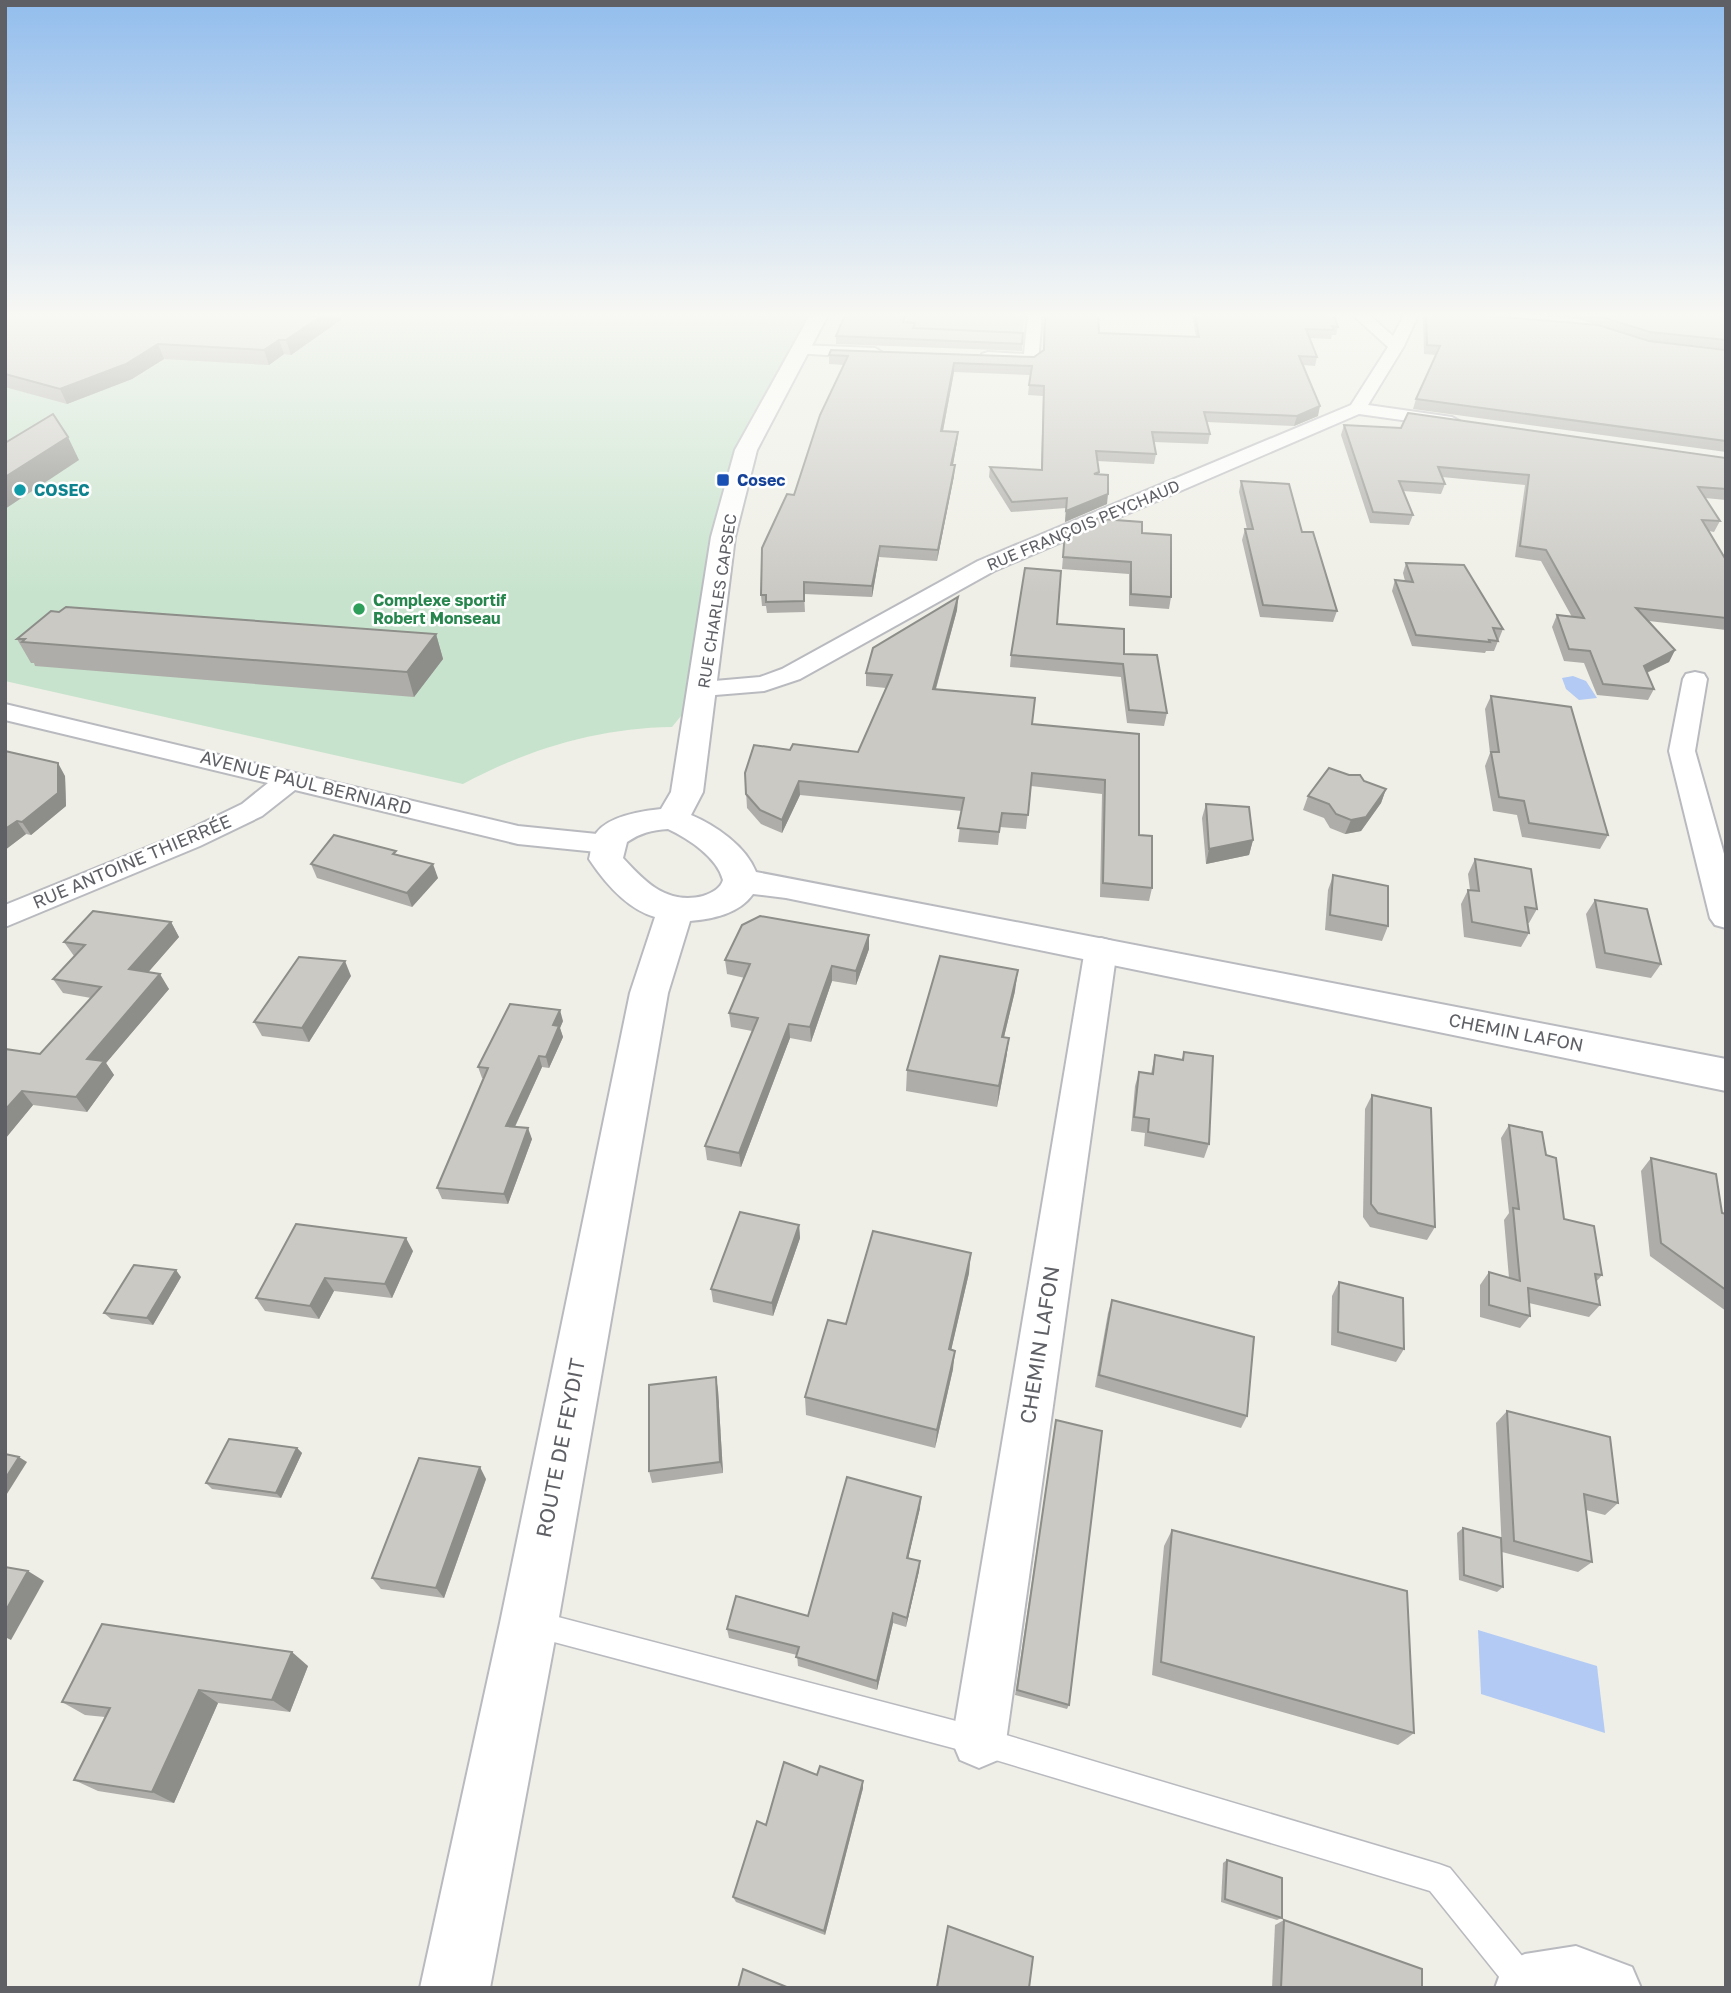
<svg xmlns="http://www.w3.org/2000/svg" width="1731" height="1993" viewBox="0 0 1731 1993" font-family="'Golos Text',sans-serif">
  <rect width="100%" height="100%" fill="#efefe7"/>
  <g fill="#c7e3cd">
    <path d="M85 315H819L746 450 703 689 672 727C598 728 528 749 463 784L5 681V357Z"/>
    <path d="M908 315H1025L1022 334 903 330Z"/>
  </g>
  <g fill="#b2caf4">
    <path d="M1573 676 1586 681 1597 698 1579 700 1566 689 1562 678Z"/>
    <path d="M1478 1630 1597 1666 1605 1733 1481 1694Z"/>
  </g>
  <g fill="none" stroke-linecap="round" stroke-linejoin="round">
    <defs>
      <path id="service" d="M535 1611 979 1727 1439 1864 1450 1868 1532 1968 1537 1979 1533 1988H1508L1430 1891 979 1755 535 1637 526 1633 522 1624 526 1615Z"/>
      <g id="minor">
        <path d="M1028 315H1042L1038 362 982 360 980 357 982 354 988 352 1024 354Z"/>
        <path d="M1353 315H1369L1393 336 1404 315H1418L1404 346 1368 405 1452 417 1461 422 1458 426 1452 427 1359 414 994 571 800 679 764 691 703 696 694 694 691 689 694 684 703 682 760 677 782 669 978 561 1351 405 1388 347Z"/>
        <path d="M800 345 875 348 883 353 875 358 794 353 792 350 794 347Z"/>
        <path d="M1695 672 1704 674 1707 679 1695 751 1726 861V928L1715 925 1710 918 1669 751 1683 679 1686 674Z"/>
        <path d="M5 704 518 826 607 835 617 838 622 844 617 850 607 853 518 844 295 790 262 816 200 846 5 927V905L180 834 242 804 268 783 5 720Z"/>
        <path d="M1101 938 1112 941 1117 949 1006 1741 998 1760 979 1768 960 1760 952 1741 1085 949 1090 941Z"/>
        <path d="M1576 1946 1632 1967 1641 1988H1495L1504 1963 1525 1954Z"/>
      </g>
      <path id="tertiary" d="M810 315H828L757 450 735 537 703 792 691 815C715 825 746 846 756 872L1726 1059V1091L786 898 753 894C739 914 712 919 690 921L668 993 558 1623 490 1988H420L500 1623 630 993 655 917C627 909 605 883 589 859 591 852 591 843 594 837 604 816 642 811 661 809L671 792 711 537 735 450ZM668 829C689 839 717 857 723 880 721 888 712 893 703 896 667 905 645 882 623 858L627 842C640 833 652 830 668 829Z"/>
    </defs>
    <use href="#service" stroke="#b9babf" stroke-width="3"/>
    <use href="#minor" stroke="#b9babf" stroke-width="4"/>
    <use href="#tertiary" stroke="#b9babf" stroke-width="4"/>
    <use href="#service" fill="#fff" fill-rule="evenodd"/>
    <use href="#minor" fill="#fff" fill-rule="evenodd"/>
    <use href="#tertiary" fill="#fff" fill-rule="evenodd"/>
  </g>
  <g fill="#aeada9">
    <path d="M5 315H341L342 319 291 355 284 354 269 365 164 359 132 379 67 404 5 387Z"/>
    <path d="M1044 315H1098L1099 333 1196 337 1192 315H1334L1338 327 1336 335H1332L1331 339 1310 338 1317 357 1315 366 1303 365 1318 416 1294 426 1207 422 1210 434 1208 444 1154 442 1156 454 1154 464 1097 461 1098 474 1107 504 1065 522 1066 508 1011 512 989 477 990 467 1041 470 1043 396 1028 395 1030 375 954 372 943 431 958 432 957 442 953 465 954 476 937 561 879 557 872 597 804 594 805 612 767 613 766 606H762L761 595 794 495 844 365 829 364V355L1034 357 1043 350Z"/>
    <path d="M1423 315H1478L1594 324 1574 318 1530 315H1726V349L1655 341 1726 350V452L1413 409 1416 399 1436 355 1424 354Z"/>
    <path d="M905 322 915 323 914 328 1023 333 1022 351 836 344V336Z"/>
    <path d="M1344 425 1726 458V500L1705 498 1720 521 1714 532 1709 531 1726 560V630L1649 621 1675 650 1669 662 1647 673 1654 689 1648 700 1597 695 1584 663 1564 661 1552 627 1557 615 1572 617 1541 561 1515 557 1525 485 1442 477 1445 484 1441 494 1403 491 1413 515 1409 525 1370 523 1341 435Z"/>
    <path d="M1241 481 1302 532 1337 611 1333 622 1260 617 1242 540 1245 529H1247L1239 492Z"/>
    <path d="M1102 519 1142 533 1171 597 1169 609 1129 606V574L1062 569 1065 532Z"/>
    <path d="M1406 563 1503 629 1494 651H1486L1485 653 1412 646 1392 591 1395 580 1405 581 1403 573Z"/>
    <path d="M958 597 957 610 936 689 1032 724 1139 734V835L1152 888 1149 901 1100 897 1102 794 1031 786 1026 829 1000 827 998 845 958 842 962 811 800 795 782 833 761 824 747 808 745 773 790 750 858 752 886 688 866 686V673Z"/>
    <path d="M1057 624 1124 654 1167 713 1164 726 1127 723 1121 677 1010 667 1011 655Z"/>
    <path d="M436 634 443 659 414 697 35 666 34 663H31L17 639Z"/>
    <path d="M1491 696 1608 835 1600 849 1522 837 1517 815 1493 811 1485 766 1490 753 1485 709Z"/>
    <path d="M5 751 65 776 66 806 31 835 26 834 5 850Z"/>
    <path d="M1364 781 1386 789 1381 803 1361 831 1345 834 1330 828 1324 818 1303 810 1308 796Z"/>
    <path d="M1206 804 1253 840 1249 855 1206 864 1202 818Z"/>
    <path d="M398 855 438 878 412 907 317 878 311 864Z"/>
    <path d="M1475 859 1537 909 1529 923H1528L1529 933 1521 947 1464 937 1461 904 1468 890H1470L1468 874Z"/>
    <path d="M1333 876 1388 926 1382 941 1325 930 1328 890Z"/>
    <path d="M1595 900 1661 964 1651 978 1596 968 1586 914Z"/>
    <path d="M171 922 179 937 148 972 169 989 106 1063 114 1075 87 1112 33 1105 5 1139V1049L40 1054 91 998 63 993 53 979 74 956 64 942Z"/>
    <path d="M869 949 856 985 832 981 811 1042 790 1038 741 1167 707 1160 705 1146 752 1031 731 1027 729 1013 745 978 727 974 725 960Z"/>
    <path d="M351 976 309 1042 262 1036 254 1022Z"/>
    <path d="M1015 991 1004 1037 1009 1038 1006 1059 997 1107 906 1091 907 1070Z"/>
    <path d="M563 1021 560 1028 563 1037 549 1068 542 1067 515 1127 532 1139 508 1204 442 1199 437 1188 484 1078H482L478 1067Z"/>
    <path d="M1184 1052 1209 1144 1204 1158 1144 1146 1145 1133 1131 1131 1135 1086 1139 1072 1151 1074 1155 1055 1182 1060Z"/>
    <path d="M1372 1095 1435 1227 1427 1240 1370 1227 1363 1217 1365 1109Z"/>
    <path d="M1509 1125 1546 1155 1564 1219 1602 1275 1596 1282 1600 1305 1589 1317 1529 1303 1530 1316 1520 1328 1480 1317V1285L1489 1272 1509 1278 1504 1220 1509 1213 1501 1138Z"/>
    <path d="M1651 1158 1722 1213 1726 1214V1311L1650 1256 1641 1171Z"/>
    <path d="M799 1225 800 1238 773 1316 713 1302 711 1289Z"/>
    <path d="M413 1251 392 1298 334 1291 319 1319 265 1311 256 1298Z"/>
    <path d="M969 1273 951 1350 953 1369 935 1448 806 1415 805 1397 846 1324Z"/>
    <path d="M181 1277 153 1325 111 1319 104 1313Z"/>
    <path d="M1339 1282 1404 1349 1396 1362 1331 1345 1332 1296Z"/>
    <path d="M1112 1300 1247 1416 1241 1428 1095 1387 1108 1313Z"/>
    <path d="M718 1390 723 1473 652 1483 649 1471Z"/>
    <path d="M1507 1411 1618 1503 1605 1515 1586 1510 1592 1562 1578 1572 1502 1552 1496 1423Z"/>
    <path d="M1056 1420 1069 1705 1067 1709 1015 1695Z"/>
    <path d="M297 1448 302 1453 281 1498 212 1489 206 1483Z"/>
    <path d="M486 1479 444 1598 381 1589 372 1578Z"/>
    <path d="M920 1508 908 1558 920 1561 919 1571 906 1627 893 1623 877 1690 798 1666 797 1655 729 1638 727 1629 808 1616Z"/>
    <path d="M1463 1528 1503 1587 1497 1592 1459 1580 1457 1533Z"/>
    <path d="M1172 1530 1414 1733 1398 1745 1152 1675 1164 1546Z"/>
    <path d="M308 1666 290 1712 218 1703 174 1803 98 1791 74 1780 105 1717 85 1715 62 1702Z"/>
    <path d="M817 1775 863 1788 825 1935 736 1902 733 1897 766 1825Z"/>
    <path d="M1227 1860 1282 1918 1277 1920 1221 1902 1223 1863Z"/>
    <path d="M1284 1920 1422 1988H1272L1275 1925Z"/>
    <path d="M948 1926 1029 1988H936Z"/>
  </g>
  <g fill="#8d8d89">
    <path d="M323 315H341L342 319 291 355 286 340Z"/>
    <path d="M279 340 284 354 269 365 264 350Z"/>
    <path d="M158 344 164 359 132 379 67 404 60 389Z"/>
    <path d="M954 363V372L941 441V431Z"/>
    <path d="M1320 406 1318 416 1294 426 1297 416Z"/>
    <path d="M958 432 957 442 951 475V465Z"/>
    <path d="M68 437 79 460 5 509V477Z"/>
    <path d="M955 465 954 476 937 561 938 550Z"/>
    <path d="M1108 494 1107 504 1065 522 1066 511Z"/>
    <path d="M880 546 879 557 872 597V586Z"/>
    <path d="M958 597 957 610 932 702 933 689Z"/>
    <path d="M436 634 443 659 414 697 407 672Z"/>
    <path d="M1675 650 1669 662 1637 677 1644 666Z"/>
    <path d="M58 763 65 776 66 806 31 835 22 822Z"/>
    <path d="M799 781 800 795 782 833V820Z"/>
    <path d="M1386 789 1381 803 1361 831 1345 834 1351 820Z"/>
    <path d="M17 821 26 834 5 850V829Z"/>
    <path d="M1253 840 1249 855 1206 864 1209 849Z"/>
    <path d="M433 864 438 878 412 907 407 893Z"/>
    <path d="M171 922 179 937 138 984 129 969Z"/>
    <path d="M869 935V949L856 985V971Z"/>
    <path d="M345 961 351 976 309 1042 302 1028Z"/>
    <path d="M832 966V981L811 1042 810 1027Z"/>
    <path d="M1018 970 1015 991 999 1058 1002 1037Z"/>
    <path d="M160 974 169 989 106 1063 114 1075 87 1112 76 1097 87 1059Z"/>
    <path d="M560 1010 563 1021 560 1028 563 1037 549 1068 546 1057 553 1025Z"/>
    <path d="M789 1024 790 1038 741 1167 739 1153Z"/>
    <path d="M1009 1038 1006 1059 997 1107 999 1086Z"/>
    <path d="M539 1056 542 1067 510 1137 506 1126Z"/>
    <path d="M22 1091 33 1105 5 1139V1110Z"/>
    <path d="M528 1128 532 1139 508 1204 504 1194Z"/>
    <path d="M799 1225 800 1238 773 1316 772 1303Z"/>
    <path d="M406 1238 413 1251 392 1298 385 1284Z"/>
    <path d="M971 1253 969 1273 947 1368 949 1349Z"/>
    <path d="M176 1270 181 1277 153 1325 147 1318Z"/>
    <path d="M325 1278 334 1291 319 1319 310 1306Z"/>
    <path d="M955 1351 953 1369 935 1448 937 1430Z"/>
    <path d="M716 1377 718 1390 723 1473 720 1462Z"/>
    <path d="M297 1448 302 1453 281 1498 276 1493Z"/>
    <path d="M19 1457 27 1462 5 1497V1479Z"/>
    <path d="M480 1467 486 1479 444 1598 436 1588Z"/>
    <path d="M921 1497 920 1508 906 1568 907 1558Z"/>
    <path d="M920 1561 919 1571 906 1627 907 1618Z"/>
    <path d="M28 1571 44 1581 11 1640 5 1637V1612Z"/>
    <path d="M893 1613V1623L877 1690V1681Z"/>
    <path d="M292 1652 308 1666 290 1712 272 1700Z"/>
    <path d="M199 1690 218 1703 174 1803 152 1792Z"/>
    <path d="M863 1781V1788L825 1935 824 1931Z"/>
  </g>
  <g fill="#cac9c4" stroke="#8d8d89" stroke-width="2">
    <path d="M5 315H323L286 340H279L264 350 158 344 126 364 60 389 5 374Z"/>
    <path d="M845 315H906L903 322 915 323 913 328 1023 333 1022 344 836 336Z"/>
    <path d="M1045 315H1098L1099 333 1199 337 1195 315H1334L1338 327 1332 326 1334 330 1306 329 1317 357 1299 356 1320 406 1297 416 1204 412 1210 434 1152 432 1156 454 1096 451 1099 472 1094 474 1108 475V494L1066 511 1067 498 1012 502 990 467 1042 470 1044 386 1029 385 1032 366 954 363 941 431 958 432 951 465H955L938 550 880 546 872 586 804 582V601L766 602V595H761L762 548 787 494 794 495 820 415 848 356 829 355 831 350 1034 357 1044 350Z"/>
    <path d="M1426 315H1478L1598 325 1649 341 1726 350V441L1416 399 1440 346 1427 345Z"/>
    <path d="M1595 315H1726V340L1650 332Z"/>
    <path d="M1408 413 1726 458V489L1698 487 1720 521 1702 520 1726 560V618L1636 608 1675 650 1644 666 1654 689 1603 684 1590 651 1569 649 1557 615 1584 618 1546 550 1520 546 1529 475 1438 467 1445 484 1399 481 1413 515 1373 512 1344 425 1401 428Z"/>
    <path d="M53 414 68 437 5 477V443Z"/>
    <path d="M1241 481 1289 484 1302 532H1313L1337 611 1263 605 1245 529H1253Z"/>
    <path d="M1101 517 1102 519 1142 522V533L1171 535V597L1131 594V562L1063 557 1065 532Z"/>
    <path d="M1406 563 1464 565 1503 629 1493 628 1498 641 1489 640 1490 642 1416 635 1395 580 1413 582Z"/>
    <path d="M1025 568 1061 571 1057 624 1124 629V654L1157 655 1167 713 1129 710 1123 664 1011 655Z"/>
    <path d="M958 597 933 689 1035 698 1032 724 1139 734V835L1152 836V888L1103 883 1105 780 1032 773 1028 815 1002 813 999 832 958 828 964 798 799 781 782 820 760 810 746 794 745 773 754 745 790 750 793 744 858 752 892 675 866 673 873 648Z"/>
    <path d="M66 607 436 634 407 672 22 642 25 639H17L51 611 59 612Z"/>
    <path d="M1491 696 1571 707 1608 835 1529 823 1524 801 1499 797 1491 752H1499Z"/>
    <path d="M5 751 58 763V793L22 822 17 821 5 829Z"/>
    <path d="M1329 768 1349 775H1360L1364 781 1386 789 1366 817 1351 820 1336 814 1329 804 1308 796Z"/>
    <path d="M1206 804 1249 807 1253 840 1209 849Z"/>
    <path d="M334 835 396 851 393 854 433 864 407 893 311 864Z"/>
    <path d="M1475 859 1531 869 1537 909 1525 907 1529 933 1472 922 1468 890 1479 891Z"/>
    <path d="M1333 875 1388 886V926L1330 915Z"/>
    <path d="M1595 900 1647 909 1661 964 1605 953Z"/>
    <path d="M93 911 171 922 129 969 160 974 87 1059 104 1061 76 1097 22 1091 5 1110V1049L40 1054 101 987 53 979 85 945 64 942Z"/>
    <path d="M760 916 869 935 856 971 832 966 810 1027 789 1024 739 1153 705 1146 758 1018 729 1013 750 964 725 960 742 925Z"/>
    <path d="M940 956 1018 970 1002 1037 1009 1038 999 1086 907 1070Z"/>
    <path d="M299 957 345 961 302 1028 254 1022Z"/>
    <path d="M510 1004 560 1010 553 1025 559 1026 546 1057 539 1056 506 1126 528 1128 504 1194 437 1188 488 1068 478 1067Z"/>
    <path d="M1184 1052 1213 1056 1209 1144 1148 1132 1149 1119 1134 1117 1139 1072 1153 1074 1155 1055 1183 1060Z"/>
    <path d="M1372 1095 1431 1108 1435 1227 1378 1213 1371 1204Z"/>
    <path d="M1509 1125 1542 1132 1546 1155 1556 1158 1564 1219 1594 1226 1602 1275 1595 1274 1600 1305 1528 1288 1530 1316 1489 1305V1272L1520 1281 1513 1208 1519 1209Z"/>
    <path d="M1651 1158 1716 1174 1722 1213 1726 1214V1290L1661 1243Z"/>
    <path d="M740 1212 799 1225 772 1303 711 1289Z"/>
    <path d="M296 1224 406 1238 385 1284 325 1278 310 1306 256 1298Z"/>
    <path d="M873 1231 971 1253 949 1349 955 1351 937 1430 805 1397 828 1320 846 1324Z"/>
    <path d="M134 1265 176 1270 147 1318 104 1313Z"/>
    <path d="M1339 1282 1403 1298 1404 1349 1338 1332Z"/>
    <path d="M1112 1300 1254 1337 1247 1416 1099 1375Z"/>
    <path d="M716 1377 720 1462 649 1471V1385Z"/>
    <path d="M1507 1411 1610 1437 1618 1503 1584 1494 1592 1562 1514 1541Z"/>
    <path d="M1056 1420 1102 1431 1069 1705 1017 1690Z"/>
    <path d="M229 1439 297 1448 276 1493 206 1483Z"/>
    <path d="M5 1454 19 1457 5 1479Z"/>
    <path d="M419 1458 480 1467 436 1588 372 1578Z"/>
    <path d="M847 1477 921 1497 907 1558 920 1561 907 1618 893 1613 877 1681 796 1657 799 1647 727 1629 736 1596 808 1616Z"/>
    <path d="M1463 1528 1501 1538 1503 1587 1464 1575Z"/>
    <path d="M1172 1530 1407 1591 1414 1733 1161 1662Z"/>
    <path d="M5 1567 28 1571 5 1612Z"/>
    <path d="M102 1624 292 1652 272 1700 199 1690 152 1792 74 1780 110 1708 62 1702Z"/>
    <path d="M784 1762 817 1775 820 1766 863 1781 824 1931 733 1897 757 1821 766 1825Z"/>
    <path d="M1227 1860 1282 1878V1918L1225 1899Z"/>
    <path d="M1284 1920 1422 1969V1988H1281Z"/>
    <path d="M948 1926 1033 1957 1029 1988H937Z"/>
    <path d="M743 1969 789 1988H738Z"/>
  </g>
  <linearGradient id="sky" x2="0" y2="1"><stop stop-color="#92bded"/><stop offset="0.53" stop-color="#f8f8f4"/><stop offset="1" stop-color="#f8f8f4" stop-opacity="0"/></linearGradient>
  <rect width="1731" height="594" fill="url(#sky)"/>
  <rect fill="#1a4fb4" stroke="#fff" stroke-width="2.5" x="716" y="473" width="14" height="14" rx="3.5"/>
  <circle fill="#0f9aa8" stroke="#fff" stroke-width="2.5" cx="20" cy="490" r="7"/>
  <circle fill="#2e9e5b" stroke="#fff" stroke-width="2.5" cx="359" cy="609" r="7"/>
  <g text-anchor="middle" stroke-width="5" stroke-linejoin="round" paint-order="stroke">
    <g font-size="16" font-weight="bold" fill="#164399" stroke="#fff" text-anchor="start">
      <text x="737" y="486">Cosec</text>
    </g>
    <g font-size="16" font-weight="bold" fill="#0d838f" stroke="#fff" text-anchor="start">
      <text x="34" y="496">COSEC</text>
    </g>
    <g font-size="16" fill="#5f6065" stroke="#fff">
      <text transform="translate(1083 525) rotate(-23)" y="6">RUE FRANÇOIS PEYCHAUD</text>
      <text transform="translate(717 601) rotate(-81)" y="6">RUE CHARLES CAPSEC</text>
    </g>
    <g font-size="16" font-weight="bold" fill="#27864d" stroke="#fff" text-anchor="start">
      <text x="373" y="606">Complexe sportif<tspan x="373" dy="18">Robert Monseau</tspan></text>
    </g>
    <g font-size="18" fill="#5f6065" stroke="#fff">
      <text transform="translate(306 783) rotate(14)" y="6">AVENUE PAUL BERNIARD</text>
      <text transform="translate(132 862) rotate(-23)" y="6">RUE ANTOINE THIERRÉE</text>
      <text transform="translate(1516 1033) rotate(11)" y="6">CHEMIN LAFON</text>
    </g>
    <g font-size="21" fill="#5f6065" stroke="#fff">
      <text transform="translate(1040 1345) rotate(-81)" y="7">CHEMIN LAFON</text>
      <text transform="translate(561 1448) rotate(-79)" y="7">ROUTE DE FEYDIT</text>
    </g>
  </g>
  <rect width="1731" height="1993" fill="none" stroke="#5f6065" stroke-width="14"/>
</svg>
